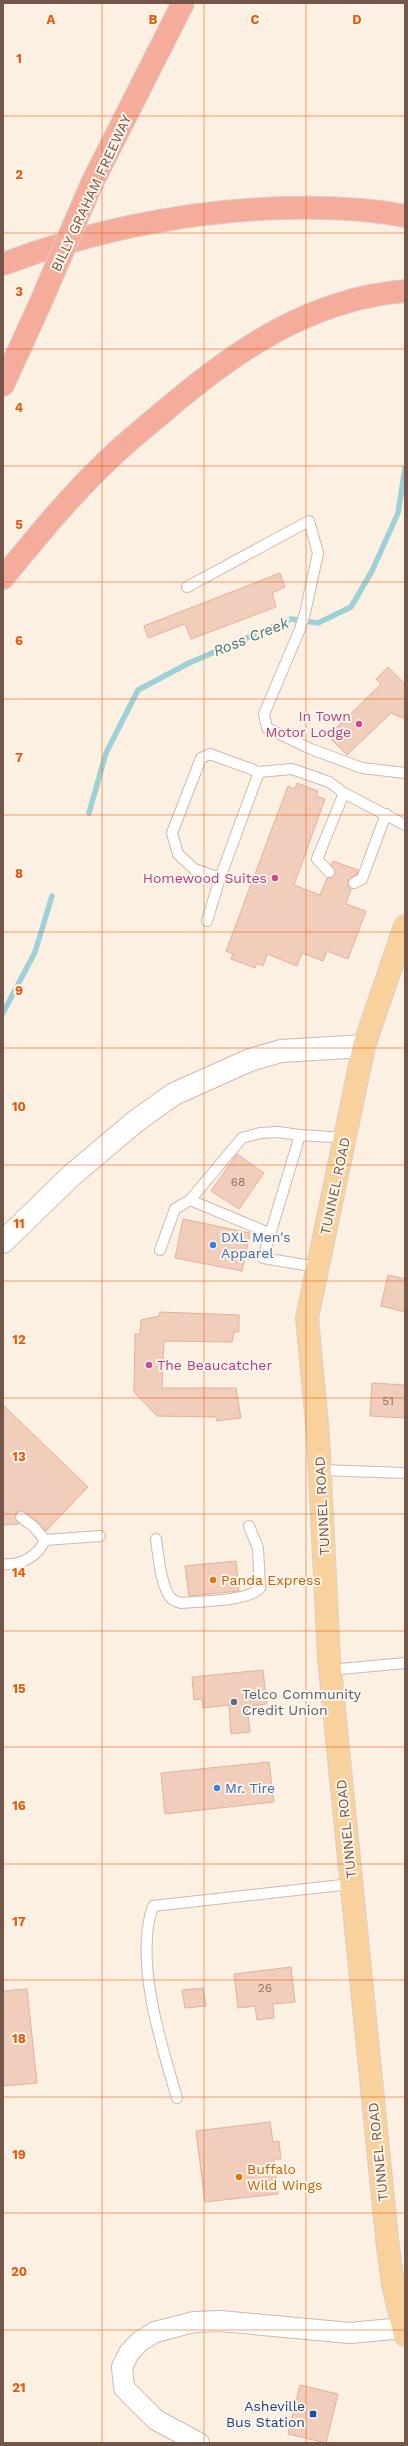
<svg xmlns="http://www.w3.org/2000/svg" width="408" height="2446" viewBox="0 0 408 2446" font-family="'Work Sans',sans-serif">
  <rect width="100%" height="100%" fill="#fcf0e3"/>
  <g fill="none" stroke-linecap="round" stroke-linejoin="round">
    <g stroke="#9ed1d6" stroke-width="5.5">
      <path d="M89 813 106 753 138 690 189 663 291 619 318 623 351 607 372 571 398 513 405 468"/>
      <path d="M3 1013 35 952 52 896"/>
    </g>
  </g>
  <g fill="#f1cdbb" stroke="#e3b29b">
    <path d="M280 573 285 587 272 593 276 607 191 639 185 624 148 638 144 626Z"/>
    <path d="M388 667 405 684V719L391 713 347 755 328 736 381 684 376 679Z"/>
    <path d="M297 783 318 791 316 796 325 799 294 885 320 895 327 878H331L335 874 331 865 333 861 358 870 357 874 348 880V886L351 889 346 904 366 911 348 959 327 951 323 961 302 953 297 966 267 954 263 966 257 963 255 968 231 959 233 954 226 951 288 786 295 789Z"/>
    <path d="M237 1154 264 1173 239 1209 211 1191Z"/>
    <path d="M183 1219 250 1233 242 1271 175 1258Z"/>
    <path d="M388 1275 405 1279V1312L381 1306Z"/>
    <path d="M160 1312 239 1315V1332H234L232 1342 164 1341 162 1388H236L241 1418 217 1421 216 1417 157 1416 134 1392 135 1334H140L141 1320 159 1316Z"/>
    <path d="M372 1383 405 1385V1418L370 1416Z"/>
    <path d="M3 1405 88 1487 46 1531 38 1522 21 1511 15 1516 19 1524 3 1525Z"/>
    <path d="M236 1561 239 1591 189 1596 185 1566Z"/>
    <path d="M263 1670 267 1704 247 1706 250 1732 231 1734 229 1705 203 1708 202 1699 194 1700 192 1677Z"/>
    <path d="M269 1762 274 1802 165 1814 161 1773Z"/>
    <path d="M291 1967 295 2002 273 2004 274 2018 257 2020 255 2006 238 2008 234 1974Z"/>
    <path d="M203 1988 206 2006 185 2008 182 1990Z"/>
    <path d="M27 1989 37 2083 3 2086V1991Z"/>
    <path d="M270 2122 273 2142 279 2141 281 2159H274L278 2194 205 2202 196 2131Z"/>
    <path d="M300 2385 338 2394 326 2443 288 2434Z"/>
  </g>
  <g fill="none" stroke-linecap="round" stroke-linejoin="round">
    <defs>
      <g id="service">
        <path d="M187 587 309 521 318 553 305 613 300 629 264 714 267 728 311 749 362 768 405 773"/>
        <path d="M329 872 317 859 344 793"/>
        <path d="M220 878 259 772"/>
        <path d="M354 883 362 879 386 814"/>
        <path d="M207 921 220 878 194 869 178 854 172 833 201 758 210 754 259 772 292 769 329 782 344 793 405 825"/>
        <path d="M190 1200 269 1233"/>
        <path d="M160 1250 175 1209 190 1200 242 1138 260 1133 278 1132 300 1135"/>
        <path d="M317 1267 263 1258 300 1135 345 1138"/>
        <path d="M320 1470 405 1473"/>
        <path d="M156 1539C158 1553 161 1590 172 1599 174 1601 178 1602 181 1603 200 1601 247 1602 260 1588L258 1548 249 1526"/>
        <path d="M45 1540 100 1536"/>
        <path d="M3 1564C21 1566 38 1556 45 1540L34 1527 21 1517"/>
        <path d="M330 1670 405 1663"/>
        <path d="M177 2098C161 2044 134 1960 153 1906L351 1884"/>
      </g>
      <path id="minor" d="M199 2443 156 2420 124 2388 122 2367 129 2353 139 2342 155 2332 194 2322 220 2321 350 2333 403 2328"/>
      <path id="secondary" d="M3 1242 72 1175 136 1121 174 1094 250 1060 281 1051 364 1046"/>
      <path id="primary" d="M405 926 364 1046 307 1318 318 1435 329 1659 387 2239 393 2285 405 2335"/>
      <g id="motorway">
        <path d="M92 183 183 3"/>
        <path d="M3 264C94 230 187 211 284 208 325 207 365 208 405 216"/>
        <path d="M3 385 40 304"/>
        <path d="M3 578C36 538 69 497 107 461 124 444 143 429 162 413 233 352 309 299 405 291"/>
      </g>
    </defs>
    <use href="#service" stroke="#cfbaac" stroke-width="12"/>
    <use href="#minor" stroke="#cfbaac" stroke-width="22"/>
    <use href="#secondary" stroke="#d2b9aa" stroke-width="24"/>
    <use href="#primary" stroke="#d8d0cc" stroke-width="24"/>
    <use href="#motorway" stroke="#d8d0cc" stroke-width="24"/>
    <use href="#service" stroke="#fff" stroke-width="10"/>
    <use href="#minor" stroke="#fff" stroke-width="20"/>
    <use href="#secondary" stroke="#fff" stroke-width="22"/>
    <use href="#primary" stroke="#f9d19c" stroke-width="22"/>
    <use href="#motorway" stroke="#f5ac9a" stroke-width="22"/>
    <defs>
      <path id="motorway-bridge" d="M40 304 92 183"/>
    </defs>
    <use href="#motorway-bridge" stroke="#d8d0cc" stroke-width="24" stroke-linecap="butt"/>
    <use href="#motorway-bridge" stroke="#f5ac9a" stroke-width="22"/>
  </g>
  <path fill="none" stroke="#e8590c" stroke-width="1" stroke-opacity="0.55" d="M102 3V2443M204 3V2443M306 3V2443M3 116H405M3 233H405M3 349H405M3 466H405M3 582H405M3 699H405M3 815H405M3 932H405M3 1048H405M3 1165H405M3 1281H405M3 1398H405M3 1514H405M3 1631H405M3 1747H405M3 1864H405M3 1980H405M3 2097H405M3 2213H405M3 2330H405"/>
  <g fill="#d1479c" stroke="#fff5e8" stroke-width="1.5">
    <circle cx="359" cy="724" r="4"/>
    <circle cx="275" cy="878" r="4"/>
    <circle cx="149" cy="1365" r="4"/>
  </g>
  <g fill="#3f7fe0" stroke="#fff5e8" stroke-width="1.5">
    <circle cx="213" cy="1245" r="4"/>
    <circle cx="217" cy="1788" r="4"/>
  </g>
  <g fill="#e8710a" stroke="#fff5e8" stroke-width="1.5">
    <circle cx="213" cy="1580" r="4"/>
    <circle cx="239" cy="2177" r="4"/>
  </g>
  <circle fill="#5c6f8a" stroke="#fff5e8" stroke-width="1.5" cx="234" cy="1702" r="4"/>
  <rect fill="#1a4fb4" stroke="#fff5e8" stroke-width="1.5" x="309" y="2410" width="8" height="8" rx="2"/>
  <g text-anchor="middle" stroke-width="4" stroke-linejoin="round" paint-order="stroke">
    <g font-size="12" fill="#927466">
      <text x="238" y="1186">68</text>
      <text x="388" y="1405">51</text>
      <text x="265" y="1992">26</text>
    </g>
    <g font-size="14" fill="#735649" stroke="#fff5e8">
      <text transform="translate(91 193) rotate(-65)" y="5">BILLY GRAHAM FREEWAY</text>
      <text transform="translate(335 1186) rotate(-78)" y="5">TUNNEL ROAD</text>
      <text transform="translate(322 1506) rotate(-93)" y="5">TUNNEL ROAD</text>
      <text transform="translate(346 1829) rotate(-96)" y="5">TUNNEL ROAD</text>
      <text transform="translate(378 2152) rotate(-96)" y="5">TUNNEL ROAD</text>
    </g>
    <g font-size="14" fill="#b23c85" stroke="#fff5e8" text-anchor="end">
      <text x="351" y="721">In Town<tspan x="351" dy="16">Motor Lodge</tspan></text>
      <text x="267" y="883">Homewood Suites</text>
      <text x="157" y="1370" text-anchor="start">The Beaucatcher</text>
    </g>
    <g font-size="14" fill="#366cbe" stroke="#fff5e8" text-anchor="start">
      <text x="221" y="1242">DXL Men's<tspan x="221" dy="16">Apparel</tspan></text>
      <text x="225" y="1793">Mr. Tire</text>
    </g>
    <g font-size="14" fill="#c56008" stroke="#fff5e8" text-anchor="start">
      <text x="221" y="1585">Panda Express</text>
      <text x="247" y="2174">Buffalo<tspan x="247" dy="16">Wild Wings</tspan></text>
    </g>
    <g font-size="14" fill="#4e5e75" stroke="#fff5e8" text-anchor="start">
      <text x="242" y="1699">Telco Community<tspan x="242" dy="16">Credit Union</tspan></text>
    </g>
    <g font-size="14" fill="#164399" stroke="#fff5e8" text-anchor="end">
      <text x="305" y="2411">Asheville<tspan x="305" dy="16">Bus Station</tspan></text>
    </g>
    <g font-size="15" font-style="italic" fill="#40797f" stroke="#fff5e8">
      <text transform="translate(251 637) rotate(-22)" y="5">Ross Creek</text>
    </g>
  </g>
  <g font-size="13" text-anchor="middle" font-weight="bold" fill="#e8590c" stroke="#fff5e8" stroke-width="4" stroke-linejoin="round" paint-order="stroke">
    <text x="51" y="24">A</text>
    <text x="153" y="24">B</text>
    <text x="255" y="24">C</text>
    <text x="357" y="24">D</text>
    <text x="19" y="63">1</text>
    <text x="19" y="179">2</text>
    <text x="19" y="296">3</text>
    <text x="19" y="412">4</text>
    <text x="19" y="529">5</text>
    <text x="19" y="645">6</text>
    <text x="19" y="762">7</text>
    <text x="19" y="878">8</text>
    <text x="19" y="995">9</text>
    <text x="19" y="1111">10</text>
    <text x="19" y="1228">11</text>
    <text x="19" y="1344">12</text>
    <text x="19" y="1461">13</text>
    <text x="19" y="1577">14</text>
    <text x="19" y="1693">15</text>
    <text x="19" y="1810">16</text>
    <text x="19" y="1926">17</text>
    <text x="19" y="2043">18</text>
    <text x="19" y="2159">19</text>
    <text x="19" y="2276">20</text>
    <text x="19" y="2392">21</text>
  </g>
  <rect width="408" height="2446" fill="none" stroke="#735649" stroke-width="8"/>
</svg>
